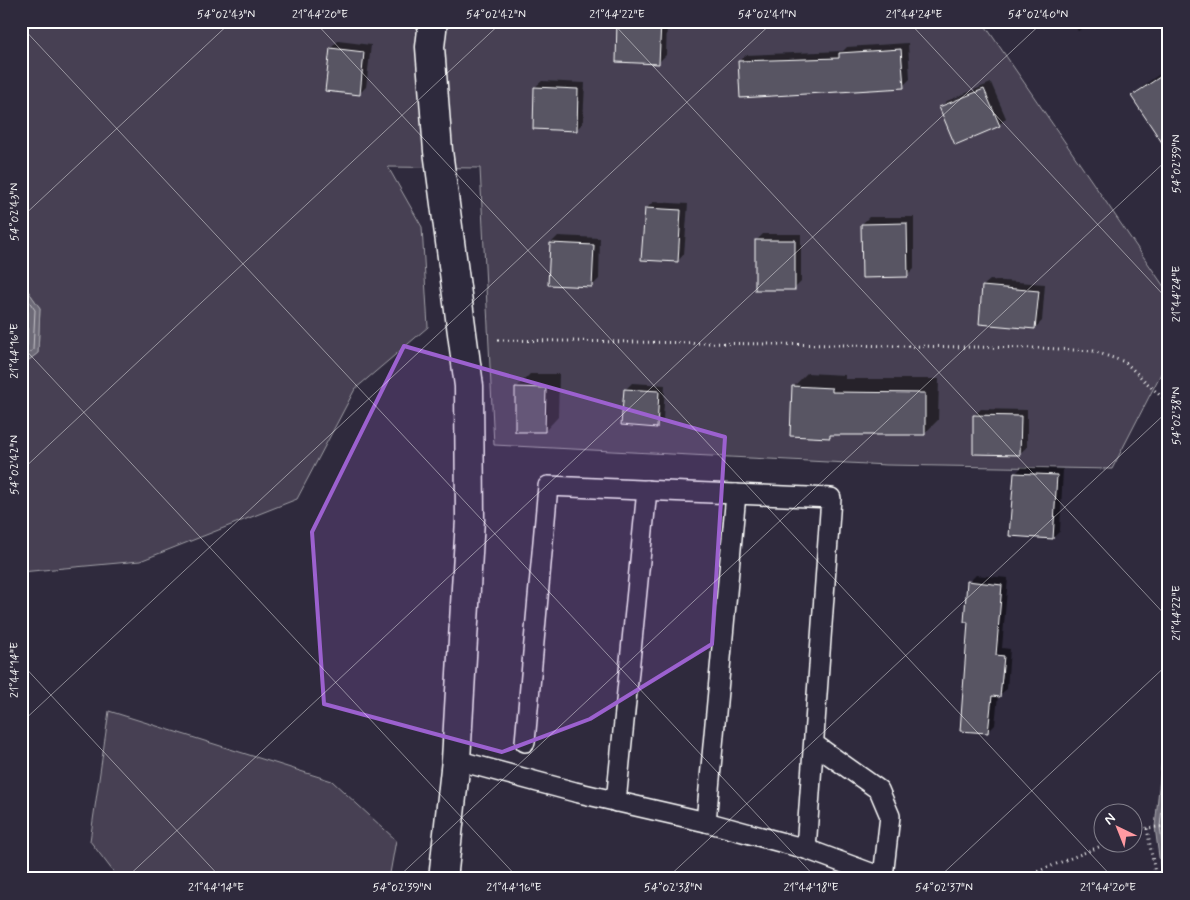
<svg xmlns="http://www.w3.org/2000/svg" width="1190" height="900" viewBox="0 0 1190 900" font-family="Mynerve,sans-serif">
  <rect width="100%" height="100%" fill="#2f2a3d"/>
  <filter id="ink" filterUnits="userSpaceOnUse"><feTurbulence type="fractalNoise" baseFrequency=".02" numOctaves="2"/><feDisplacementMap in="SourceGraphic" scale="10" xChannelSelector="R" yChannelSelector="G"/><feConvolveMatrix kernelMatrix="1 2 1 2 8 2 1 2 1" color-interpolation-filters="sRGB"/></filter>
  <g filter="url(#ink)">
    <g fill="#464152" stroke="#a2a0a8">
      <path d="M21 21H982L1169 294V358L1112 469 887 465 494 445 480 168 388 167 422 227 428 327 355 389 297 499 140 561 21 572V366L38 353 40 308 21 281Z"/>
      <path d="M109 711 332 781 396 840 389 879H119L90 841Z"/>
    </g>
    <g fill="#6d6a77" stroke="#a7a6ad">
      <path d="M21 281 40 308 38 353 21 366Z"/>
      <path d="M1169 708V879H1162L1155 827 1166 719Z"/>
    </g>
    <g fill="#0007">
      <path d="M618 21H667L666 55 659 62Z"/>
      <path d="M1072 21H1094L1078 31Z"/>
      <path d="M338 41 371 45 366 87 359 94 331 48Z"/>
      <path d="M908 43 910 79 903 86 739 62 746 55 843 51 847 47Z"/>
      <path d="M1169 68V150L1133 96 1147 83Z"/>
      <path d="M542 81 585 83 583 123 576 130 535 87Z"/>
      <path d="M991 83 1006 118 999 125 941 107 947 101Z"/>
      <path d="M653 202 688 204 684 254 678 261 646 209Z"/>
      <path d="M869 217H914V269L907 276 862 224Z"/>
      <path d="M763 234H801V282L794 289 756 241Z"/>
      <path d="M558 236 600 238 599 279 592 286 551 243Z"/>
      <path d="M990 280 1045 284 1042 321 1035 328 983 286Z"/>
      <path d="M807 373 845 375V379H939L938 420 924 434H832L830 436 793 387Z"/>
      <path d="M530 374H559L558 417 545 431 516 388Z"/>
      <path d="M632 383 665 385 663 420 656 426 625 390Z"/>
      <path d="M981 409 1027 410V447L1020 453 974 416Z"/>
      <path d="M1022 467 1063 469 1060 531 1053 538 1015 474Z"/>
      <path d="M976 575 1008 578 1002 648 1010 649 1007 689 998 696 995 725 988 732 970 621 969 582Z"/>
    </g>
    <g fill="none" stroke-linecap="round" stroke-linejoin="round">
      <g stroke="#c5c3c9" stroke-width="1">
        <path d="M21 290 35 310 33 350 21 359"/>
        <path d="M21 301 28 312 27 346 21 352"/>
        <path d="M1167 879 1160 827 1169 744"/>
      </g>
    </g>
    <g fill="#595564" stroke="#fff">
      <path d="M617 21H661L659 64 616 62Z"/>
      <path d="M330 48 364 52 360 95 325 91Z"/>
      <path d="M901 49 904 88 740 98 738 61 839 58V53Z"/>
      <path d="M1169 71V153L1131 96Z"/>
      <path d="M534 87 578 89 577 131 533 129Z"/>
      <path d="M984 89 1000 126 955 145 939 107Z"/>
      <path d="M645 208 681 210 678 262 641 260Z"/>
      <path d="M907 223 908 277 862 278 861 224Z"/>
      <rect x="755" y="240" width="40" height="50"/>
      <path d="M550 243 594 245 592 287 548 285Z"/>
      <path d="M982 286 1039 291 1035 329 979 324Z"/>
      <path d="M792 386 832 388V392L925 393V435H830V438L790 436Z"/>
      <path d="M515 387 546 388 545 432H515Z"/>
      <path d="M624 389 659 391 657 428 621 425Z"/>
      <path d="M973 415 1021 416 1020 455 973 454Z"/>
      <path d="M1014 473 1057 475 1053 539 1009 536Z"/>
      <path d="M967 581 1002 585 996 655 1004 656 1000 697 992 696 988 733 960 731 968 622H964Z"/>
    </g>
    <g fill="none" stroke-linecap="round" stroke-linejoin="round">
      <defs>
        <g id="lane">
          <path d="M525 742 548 486 831 498 806 849"/>
          <path d="M814 744 879 790 890 816 883 877"/>
          <path d="M456 760 575 792 706 822 806 849 887 879"/>
          <path d="M616 802 647 490"/>
          <path d="M706 822 736 494"/>
        </g>
        <path id="street" d="M433 21 430 47 438 151 469 386 470 519 456 760 443 879"/>
      </defs>
      <use href="#lane" stroke="#fff" stroke-width="22"/>
      <use href="#street" stroke="#fff" stroke-width="31"/>
      <g stroke="#fff" stroke-width="3" stroke-dasharray="1 4" stroke-linecap="butt">
        <path d="M498 340 1039 348 1093 351 1125 362 1169 404"/>
        <path d="M1132 834 1147 828"/>
        <path d="M1019 879 1111 842"/>
        <path d="M1156 879 1147 828 1169 826"/>
      </g>
      <use href="#lane" stroke="#2f2a3d" stroke-width="19"/>
      <use href="#street" stroke="#2f2a3d" stroke-width="28"/>
    </g>
  </g>
  <path fill="#9c61cf" fill-opacity="0.2" stroke="#9c61cf" stroke-width="4" stroke-linejoin="round" d="M404 346 725 437 712 644 590 719 502 752 324 704 312 532Z"/>
  <path fill="none" stroke="#fff" stroke-width="1" stroke-opacity="0.45" d="M314 21 1114 879M611 21 1169 619M908 21 1169 301M21 26 817 879M21 218 232 21M21 345 519 879M21 471 503 21M21 663 222 879M21 723 774 21M125 879 1044 21M396 879 1169 158M666 879 1169 410M937 879 1169 663"/>
  <rect width="1190" height="900" fill="none" stroke="#2f2a3d" stroke-width="55"/>
  <g transform="translate(1118 828) rotate(317)"><circle r="24" fill="#2f2a3d" stroke="#827f8b"/>
  <path d="M0-4L9 19L0 12L-9 19Z" fill="#ff9aa2"/>
  <text y="-8" font-size="14" font-weight="bold" text-anchor="middle" fill="#ffffff">N</text>
  </g>
  <rect x="28" y="28" width="1134" height="844" fill="none" stroke="#fff" stroke-width="2"/>
  <g font-size="12" text-anchor="middle" fill="#fff">
    <text x="226" y="18">54°02'43"N</text>
    <text x="320" y="18">21°44'20"E</text>
    <text x="496" y="18">54°02'42"N</text>
    <text x="617" y="18">21°44'22"E</text>
    <text x="767" y="18">54°02'41"N</text>
    <text x="914" y="18">21°44'24"E</text>
    <text x="1038" y="18">54°02'40"N</text>
    <text transform="translate(1176 164) rotate(-90)" y="4">54°02'39"N</text>
    <text transform="translate(14 212) rotate(-90)" y="4">54°02'43"N</text>
    <text transform="translate(1176 294) rotate(-90)" y="4">21°44'24"E</text>
    <text transform="translate(14 351) rotate(-90)" y="4">21°44'16"E</text>
    <text transform="translate(1176 416) rotate(-90)" y="4">54°02'38"N</text>
    <text transform="translate(14 465) rotate(-90)" y="4">54°02'42"N</text>
    <text transform="translate(1176 613) rotate(-90)" y="4">21°44'22"E</text>
    <text transform="translate(14 670) rotate(-90)" y="4">21°44'14"E</text>
    <text x="216" y="891">21°44'14"E</text>
    <text x="402" y="891">54°02'39"N</text>
    <text x="514" y="891">21°44'16"E</text>
    <text x="673" y="891">54°02'38"N</text>
    <text x="811" y="891">21°44'18"E</text>
    <text x="944" y="891">54°02'37"N</text>
    <text x="1108" y="891">21°44'20"E</text>
  </g>
</svg>
